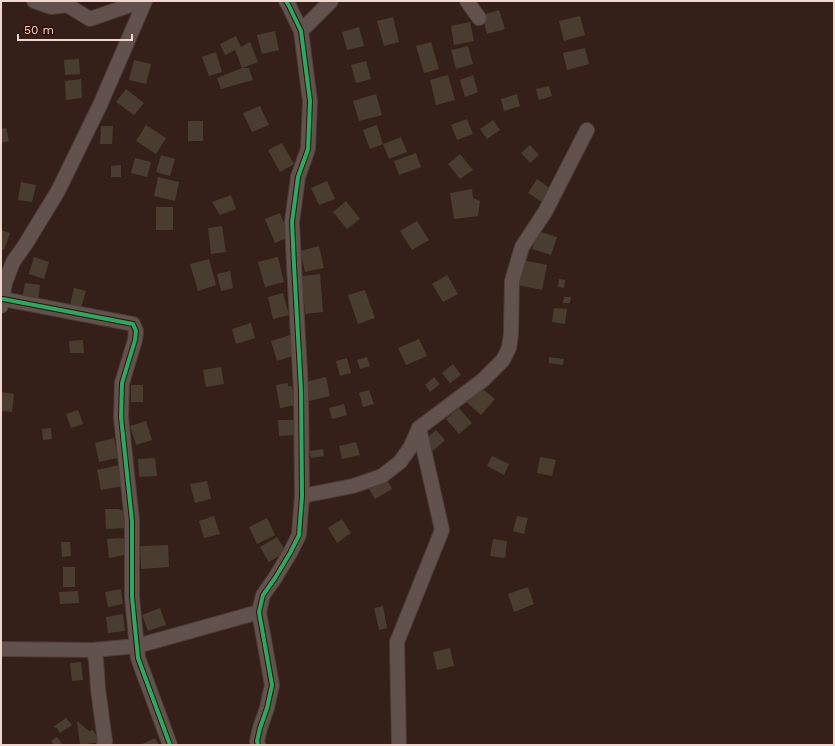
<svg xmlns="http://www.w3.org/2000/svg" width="835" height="746" viewBox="0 0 835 746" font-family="'Work Sans',sans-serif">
  <rect width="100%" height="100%" fill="#342018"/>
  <g fill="#493d2f">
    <path d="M499 10 505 29 487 34 482 15Z"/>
    <path d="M580 16 585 35 564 41 559 21Z"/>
    <path d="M393 17 399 42 384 46 377 21Z"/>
    <path d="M470 22 474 41 454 45 451 26Z"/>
    <path d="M359 27 364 46 347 50 342 32Z"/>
    <path d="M275 31 279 50 262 54 257 35Z"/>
    <path d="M236 36 241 47 250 42 258 62 242 68 235 50 225 55 220 44Z"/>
    <path d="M431 42 439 69 424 73 416 46Z"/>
    <path d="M468 46 473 64 456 69 451 50Z"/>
    <path d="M585 48 589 64 567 70 563 53Z"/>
    <path d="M216 52 222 72 209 76 202 57Z"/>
    <path d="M79 59 80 74 65 75 64 60Z"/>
    <path d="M134 60 151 64 146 84 129 80Z"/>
    <path d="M366 61 371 79 356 83 351 65Z"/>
    <path d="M242 68H249L253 80 221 89 217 78Z"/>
    <path d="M448 75 455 100 436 105 430 80Z"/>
    <path d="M473 75 478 92 465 97 460 80Z"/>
    <path d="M81 79 82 98 66 100 65 81Z"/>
    <path d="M549 86 552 96 539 100 536 89Z"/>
    <path d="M126 89 144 103 134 115 116 102Z"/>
    <path d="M376 94 382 115 359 121 353 101Z"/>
    <path d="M517 94 520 106 504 111 501 99Z"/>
    <path d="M260 106 269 125 252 132 243 113Z"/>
    <path d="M467 119 473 134 457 140 451 125Z"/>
    <path d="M493 120 500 130 487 139 480 129Z"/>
    <rect x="188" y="121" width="15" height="20"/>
    <path d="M146 125 166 138 156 154 136 141Z"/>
    <path d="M377 125 383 144 401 137 407 152 389 159 383 144 370 149 363 130Z"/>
    <path d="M101 126H113L112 144H100Z"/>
    <path d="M6 128 9 141 1 143V129Z"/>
    <path d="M282 143 294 164 280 172 268 150Z"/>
    <path d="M530 145 539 155 530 163 521 153Z"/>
    <path d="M416 153 421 167 399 175 394 161Z"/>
    <path d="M460 154 473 170 460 179 448 164Z"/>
    <path d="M161 155 175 159 170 176 156 172Z"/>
    <path d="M135 158 151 162 147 177 131 173Z"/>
    <path d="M121 165V177H111V166Z"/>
    <path d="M158 177 179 182 175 201 154 196Z"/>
    <path d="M537 179 551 189 542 202 528 193Z"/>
    <path d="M327 181 335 199 319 205 311 188Z"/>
    <path d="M21 182 36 185 32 202 18 200Z"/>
    <path d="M472 189 473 198 480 201 478 216 454 219 450 193Z"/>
    <path d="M231 195 236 209 220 215 212 202Z"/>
    <path d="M346 201 360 219 347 229 333 212Z"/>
    <rect x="156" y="207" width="17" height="23"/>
    <path d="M280 213 289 237 275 243 265 219Z"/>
    <path d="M417 221 429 240 412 250 400 231Z"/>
    <path d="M222 226 226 252 211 254 208 228Z"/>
    <path d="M1 230 10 233 4 250 1 249Z"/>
    <path d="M538 231 557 237 551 255 532 249Z"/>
    <path d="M319 246 324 268 305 272 300 251Z"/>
    <path d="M34 257 49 262 44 279 29 274Z"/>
    <path d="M278 257 284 282 265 287 258 262Z"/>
    <path d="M209 259 216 285 198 291 190 264Z"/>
    <path d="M522 260 547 265 542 290 518 285Z"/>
    <path d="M230 271 233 288 221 291 217 274Z"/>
    <path d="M320 274 323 312 305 314 302 276Z"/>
    <path d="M447 275 458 294 443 302 432 284Z"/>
    <path d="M559 279 565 280 564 288 558 287Z"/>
    <path d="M25 283 40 285 38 302 22 300Z"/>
    <path d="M74 288 86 291 81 308 70 305Z"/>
    <path d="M365 290 375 318 358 324 348 295Z"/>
    <path d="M283 293 289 315 273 319 268 297Z"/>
    <path d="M564 297H571L570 303H563Z"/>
    <path d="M554 308 567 309 565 324 552 322Z"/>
    <path d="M251 323 255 338 236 344 232 329Z"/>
    <path d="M290 335 296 355 277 361 271 341Z"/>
    <path d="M419 339 427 356 406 365 398 348Z"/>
    <path d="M83 340 84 353H70L69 341Z"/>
    <path d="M367 357 370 366 360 369 357 360Z"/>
    <path d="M549 357 564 359 563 365 549 363Z"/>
    <path d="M347 358 351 373 340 376 336 361Z"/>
    <path d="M453 364 461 375 450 383 442 373Z"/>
    <path d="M221 367 224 384 206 387 203 370Z"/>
    <path d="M326 377 330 396 309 401 305 382Z"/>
    <path d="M434 377 440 384 430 392 425 385Z"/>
    <path d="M288 383V386H292L296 405 280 408 276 385Z"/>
    <rect x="131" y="385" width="12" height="17"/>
    <path d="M478 385 495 399 481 415 465 401Z"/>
    <path d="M369 390 374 404 363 407 359 393Z"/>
    <path d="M1 392 14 394 12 412 1 411Z"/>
    <path d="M344 404 347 415 332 419 329 408Z"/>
    <path d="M459 408 472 423 459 434 446 419Z"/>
    <path d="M78 410 83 424 71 428 66 414Z"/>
    <path d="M278 420H295L296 435 279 436Z"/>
    <path d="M146 421 152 440 136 445 130 426Z"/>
    <path d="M51 428 52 439 43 440 42 429Z"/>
    <path d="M436 430 445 440 433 451 424 441Z"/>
    <path d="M114 438 118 458 99 462 95 443Z"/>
    <path d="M356 442 360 455 342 459 339 446Z"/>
    <path d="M323 449 324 456 311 458 310 451Z"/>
    <path d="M492 456 509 464 504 475 487 466Z"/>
    <path d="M540 457 556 460 552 476 537 473Z"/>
    <path d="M155 458 157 476 139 477 138 459Z"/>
    <path d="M119 465 123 486 101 490 97 470Z"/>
    <path d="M385 476 392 489 375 499 367 486Z"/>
    <path d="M207 481 211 499 195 503 190 484Z"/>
    <path d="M105 509H118L125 511 126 528 106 529Z"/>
    <path d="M214 516 220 534 204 538 199 521Z"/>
    <path d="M517 516 528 518 524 534 513 531Z"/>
    <path d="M267 518 275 535 257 544 249 527Z"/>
    <path d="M342 519 351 533 337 543 328 528Z"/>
    <path d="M277 537 286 552 269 562 260 547Z"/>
    <path d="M120 538 128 539 125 555 109 558 107 539Z"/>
    <path d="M493 539 507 541 505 558 490 556Z"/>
    <path d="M61 542H70L71 556 62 557Z"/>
    <path d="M168 545 169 567 141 569 140 546Z"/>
    <rect x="63" y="567" width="12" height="20"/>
    <path d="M528 587 534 604 514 612 508 594Z"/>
    <path d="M121 589 123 604 108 607 105 592Z"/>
    <path d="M78 591 79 603 60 604 59 592Z"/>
    <path d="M383 606 387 628 379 630 374 608Z"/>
    <path d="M160 608 166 625 148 631 142 615Z"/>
    <path d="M123 614 125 631 108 633 106 617Z"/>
    <path d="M450 648 454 666 437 670 433 652Z"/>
    <path d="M81 662 83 680 72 681 70 663Z"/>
    <path d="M66 718 72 725 60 733 57 728 53 727Z"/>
    <path d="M77 721 89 731 93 730 100 742 80 745Z"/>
    <path d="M57 737 63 745H54L51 741Z"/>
    <path d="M155 738 159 745H140Z"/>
  </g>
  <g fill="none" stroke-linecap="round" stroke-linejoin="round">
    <defs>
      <g id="street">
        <path d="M34 1 51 7 67 5 90 19 142 1"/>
        <path d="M467 1 479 18"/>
        <path d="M301 31 331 1"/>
        <path d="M3 299 133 324 136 331 135 340 122 383 121 417 132 521V597L138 658 170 745"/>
        <path d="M1 306 5 283 13 262 25 245 58 191 100 105 145 1"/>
        <path d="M302 496 353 486 382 476 400 462 410 448 419 428 483 380 503 360 509 348 511 334 512 281 522 247 545 212 587 130"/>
        <path d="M1 649 93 650"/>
        <path d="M104 745 105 741 98 689 96 660 93 650 137 646 259 612"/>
        <path d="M258 745 257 741 260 728 267 708 272 685 259 612 263 595 275 578 290 553 299 535 302 496 301 390 294 265 292 222 298 177 308 149 310 101 301 31 289 6 286 1"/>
        <path d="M399 745 397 642 442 530 419 428"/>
      </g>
    </defs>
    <use href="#street" stroke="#4e3c37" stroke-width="16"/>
    <use href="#street" stroke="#62524d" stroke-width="14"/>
    <defs>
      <g id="cycleway">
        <path d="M3 299 133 324 136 331 135 340 122 383 121 417 132 521V597L138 658 170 745"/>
        <path d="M258 745 257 741 260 728 267 708 272 685 259 612 263 595 275 578 290 553 299 535 302 496 301 390 294 265 292 222 298 177 308 149 310 101 301 31 289 6 286 1"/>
      </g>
    </defs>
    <use href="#cycleway" stroke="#341004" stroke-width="6"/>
    <use href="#cycleway" stroke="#26ab63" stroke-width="4"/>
  </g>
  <rect width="835" height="746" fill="none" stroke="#f1d7ce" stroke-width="4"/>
  <path d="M18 34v6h114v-6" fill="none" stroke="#f1d7ce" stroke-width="2"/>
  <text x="24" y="34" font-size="12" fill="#f1d7ce" stroke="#341004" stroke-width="3" paint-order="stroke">50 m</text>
</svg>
